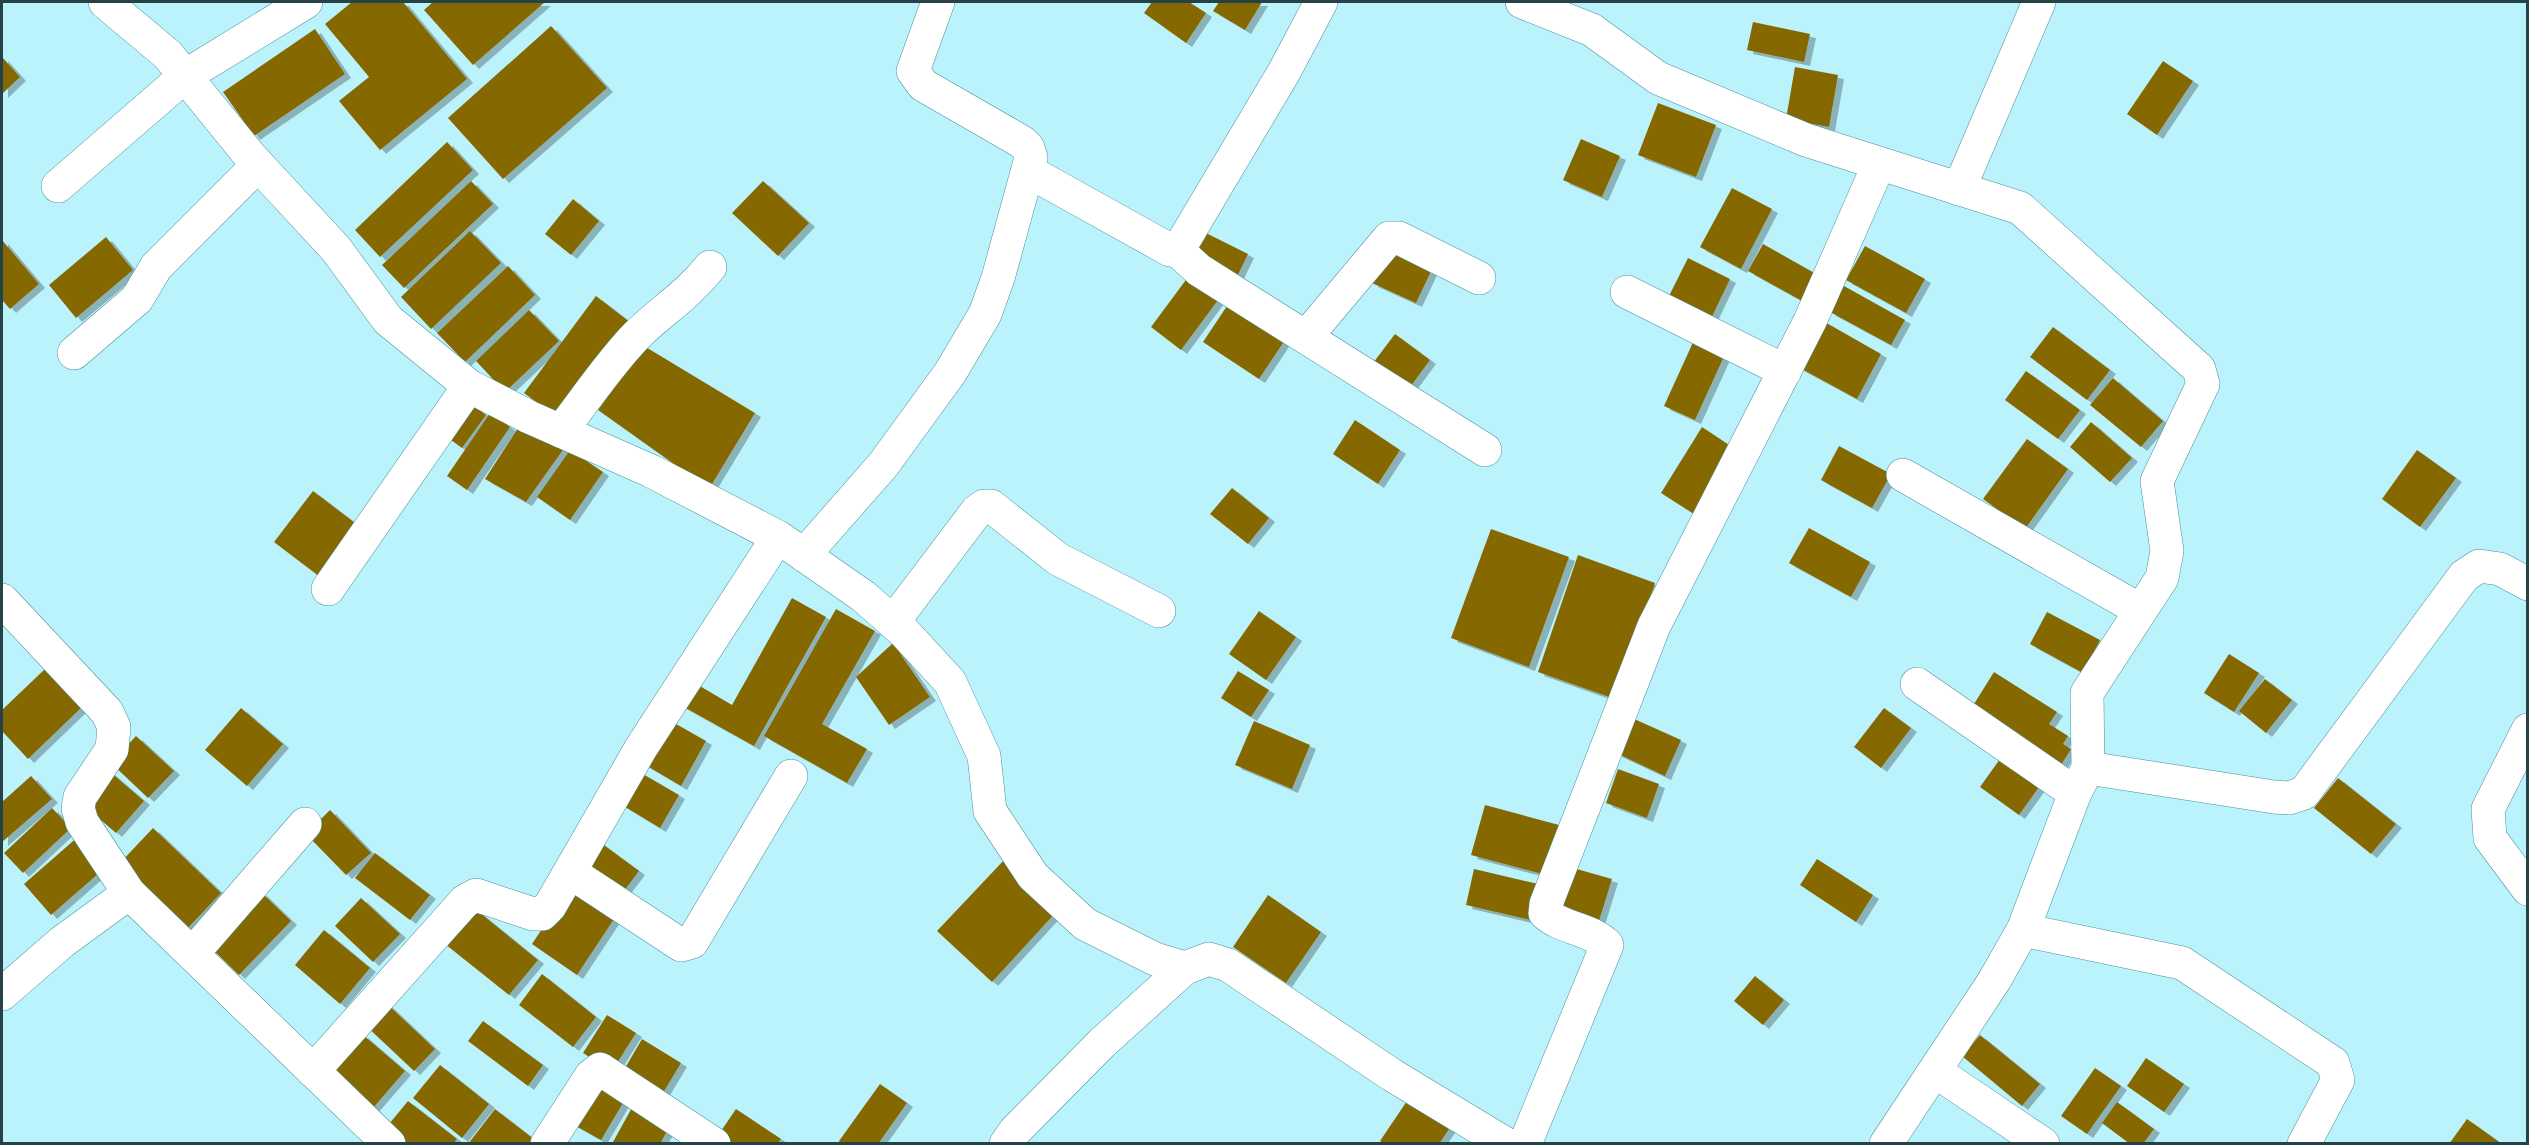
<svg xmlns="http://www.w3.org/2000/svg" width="2529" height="1145" viewBox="0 0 2529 1145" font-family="Overpass,sans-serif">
  <defs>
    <filter id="shadow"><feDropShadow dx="6" dy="4" stdDeviation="0" flood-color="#0004"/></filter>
  </defs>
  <rect width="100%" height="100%" fill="#bbf3fc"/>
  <g fill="#866805" filter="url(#shadow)">
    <path d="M352 2H403L467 79 380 150 339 101 369 77 325 24Z"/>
    <path d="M433 2H545L473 65 424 10Z"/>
    <path d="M1152 2H1189L1206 13 1186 43 1144 13Z"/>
    <path d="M1219 2H1262L1245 30 1213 11Z"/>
    <path d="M1753 22 1810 34 1804 62 1747 50Z"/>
    <path d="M551 26 607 88 503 179 448 118Z"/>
    <path d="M315 29 345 74 254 136 223 92Z"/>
    <path d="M2 57 20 77 2 94Z"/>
    <path d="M2163 61 2193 81 2157 135 2127 114Z"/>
    <path d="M1795 67 1838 75 1829 127 1786 119Z"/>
    <path d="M1658 103 1716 125 1696 177 1638 155Z"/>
    <path d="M1581 139 1620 156 1602 197 1563 180Z"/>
    <path d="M447 142 473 170 380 257 355 230Z"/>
    <path d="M471 181 493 204 404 288 382 265Z"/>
    <path d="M763 181 809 223 778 256 732 213Z"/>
    <path d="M1732 188 1772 209 1741 269 1700 247Z"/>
    <path d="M573 199 599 221 571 255 545 234Z"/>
    <path d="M1200 230 1248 254 1235 281 1186 257Z"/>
    <path d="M470 231 501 263 431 329 401 297Z"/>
    <path d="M106 237 133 270 76 318 49 285Z"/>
    <path d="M2 240 39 284 10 309 2 300Z"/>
    <path d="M1390 244 1434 265 1416 303 1372 283Z"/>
    <path d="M1763 244 1818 275 1804 302 1748 271Z"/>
    <path d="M1865 246 1925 279 1906 313 1846 280Z"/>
    <path d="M1688 258 1730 279 1707 327 1664 306Z"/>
    <path d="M508 266 535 295 465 362 437 333Z"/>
    <path d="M1191 273 1221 296 1181 350 1151 327Z"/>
    <path d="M1844 286 1905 320 1891 345 1830 312Z"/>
    <path d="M596 296 631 323 559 419 524 393Z"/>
    <path d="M1231 300 1287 337 1259 379 1203 342Z"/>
    <path d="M529 310 559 341 505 392 476 361Z"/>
    <path d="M1823 321 1881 354 1857 399 1798 367Z"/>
    <path d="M2053 327 2110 370 2087 400 2030 357Z"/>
    <path d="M1395 334 1430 360 1405 394 1370 367Z"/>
    <path d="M1695 338 1726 352 1695 420 1664 406Z"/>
    <path d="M644 346 755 413 709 489 598 410Z"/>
    <path d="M2026 371 2080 410 2058 439 2005 400Z"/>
    <path d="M2113 378 2163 421 2141 447 2090 405Z"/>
    <path d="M464 399 486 415 462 448 440 432Z"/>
    <path d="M490 413 510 427 467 490 447 476Z"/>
    <path d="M1355 420 1400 450 1378 484 1333 454Z"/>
    <path d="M2091 422 2132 458 2110 482 2070 447Z"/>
    <path d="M1702 427 1735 449 1694 514 1661 493Z"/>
    <path d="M518 428 565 447 526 502 485 479Z"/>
    <path d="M2027 439 2068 469 2025 529 1983 499Z"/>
    <path d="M1839 446 1891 474 1872 508 1821 480Z"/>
    <path d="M570 450 603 472 570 520 537 497Z"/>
    <path d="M2417 450 2456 478 2420 527 2382 499Z"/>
    <path d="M1232 488 1269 518 1248 544 1210 514Z"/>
    <path d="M313 491 359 526 320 577 274 542Z"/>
    <path d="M1809 528 1870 562 1851 597 1789 563Z"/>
    <path d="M1491 529 1569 557 1529 667 1451 638Z"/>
    <path d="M1578 555 1655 583 1615 699 1538 672Z"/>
    <path d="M792 598 826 617 754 746 675 702 688 679 732 705Z"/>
    <path d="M836 609 875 631 822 724 867 749 847 783 764 736Z"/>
    <path d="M1259 611 1296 637 1266 680 1229 654Z"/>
    <path d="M2047 612 2100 640 2083 673 2030 644Z"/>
    <path d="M893 643 930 697 889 725 856 677Z"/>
    <path d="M2229 654 2259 673 2234 712 2204 693Z"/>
    <path d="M45 669 82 707 28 759 2 731V710Z"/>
    <path d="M1238 671 1269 690 1251 717 1221 698Z"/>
    <path d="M1994 672 2057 712 2049 724 2068 736 2063 744 2071 749 2058 770 1969 712Z"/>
    <path d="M2265 679 2292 700 2266 733 2239 711Z"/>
    <path d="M241 708 283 744 247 786 205 750Z"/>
    <path d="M1884 708 1911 728 1881 768 1854 747Z"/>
    <path d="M662 716 706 741 681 786 637 760Z"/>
    <path d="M1632 718 1681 740 1665 776 1616 753Z"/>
    <path d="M1254 721 1310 745 1292 789 1235 765Z"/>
    <path d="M136 736 174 771 148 798 111 763Z"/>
    <path d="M2000 759 2039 787 2019 815 1980 787Z"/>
    <path d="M1618 769 1659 784 1647 818 1606 803Z"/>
    <path d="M636 770 679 795 660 828 617 802Z"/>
    <path d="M109 771 144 801 116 833 81 803Z"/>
    <path d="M31 776 52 799 2 842V802Z"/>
    <path d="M2338 778 2396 824 2371 854 2314 808Z"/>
    <path d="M1485 805 1559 825 1546 875 1471 855Z"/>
    <path d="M52 808 71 828 23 873 4 853Z"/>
    <path d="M330 810 371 853 346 875 306 834Z"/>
    <path d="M153 828 221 893 187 929 119 864Z"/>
    <path d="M80 835 107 866 51 915 24 884Z"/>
    <path d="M597 840 639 871 618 899 576 868Z"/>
    <path d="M375 853 430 895 410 920 355 878Z"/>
    <path d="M1005 859 1059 909 992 982 937 931Z"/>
    <path d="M1817 859 1873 895 1856 922 1800 885Z"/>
    <path d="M1573 868 1612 879 1598 924 1560 913Z"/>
    <path d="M1474 869 1538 884 1530 920 1466 905Z"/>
    <path d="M571 885 616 916 577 975 532 944Z"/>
    <path d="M261 892 291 921 239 975 209 946Z"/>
    <path d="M1268 895 1321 932 1286 983 1233 947Z"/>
    <path d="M361 898 400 934 373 962 335 926Z"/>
    <path d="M469 904 538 960 509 995 440 940Z"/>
    <path d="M324 930 370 968 340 1004 295 965Z"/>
    <path d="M542 974 596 1017 573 1047 519 1005Z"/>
    <path d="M1755 976 1784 1000 1763 1025 1734 1001Z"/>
    <path d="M384 1001 435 1049 414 1071 363 1023Z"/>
    <path d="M607 1015 636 1033 612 1071 583 1053Z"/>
    <path d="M483 1021 543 1065 528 1086 468 1041Z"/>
    <path d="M362 1034 405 1071 373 1108 330 1071Z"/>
    <path d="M1980 1035 2040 1084 2022 1106 1962 1056Z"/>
    <path d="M642 1039 681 1063 657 1103 618 1080Z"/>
    <path d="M2146 1058 2184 1084 2164 1112 2127 1086Z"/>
    <path d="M440 1065 489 1104 462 1138 413 1098Z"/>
    <path d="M2095 1068 2121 1086 2087 1134 2061 1116Z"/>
    <path d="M595 1079 626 1098 601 1140 569 1122Z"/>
    <path d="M880 1084 907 1103 878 1144H841L839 1141Z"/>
    <path d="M1409 1098 1451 1126 1439 1144H1385L1380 1141Z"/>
    <path d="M408 1101 457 1139 453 1144H403L385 1129Z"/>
    <path d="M2117 1102 2154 1129 2143 1144H2130L2102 1123Z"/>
    <path d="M634 1104 671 1124 660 1144 613 1142Z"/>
    <path d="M495 1109 535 1140 533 1144H468Z"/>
    <path d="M736 1109 781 1139 777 1144H734L719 1134Z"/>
    <path d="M2467 1119 2502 1144H2449Z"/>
  </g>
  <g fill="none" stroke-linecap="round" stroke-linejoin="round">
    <defs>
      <g id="minor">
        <path d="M105 2 168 55 250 156 336 249 388 320 469 386 529 417 651 471 778 537 863 596 904 632 950 682 984 756 990 811 1033 876 1085 924 1155 959 1185 968 1209 959 1228 965 1392 1075 1506 1144"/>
        <path d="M1522 2 1592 30 1658 78 1806 140 2020 208 2199 369 2203 384 2157 481 2167 551 2162 578 2087 693 2088 768 2075 793 2023 930 1994 981 1886 1144"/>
        <path d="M1028 171 1170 250 1180 247 1284 72 1321 2"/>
        <path d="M58 186 185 76 306 2"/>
        <path d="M1959 189 2039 2"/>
        <path d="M1176 249 1199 270 1485 450"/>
        <path d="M1627 292 1785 371"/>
        <path d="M1306 337 1389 238H1399L1479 278"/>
        <path d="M74 353 137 299 156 267 258 165"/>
        <path d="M561 431C586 399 608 365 636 336 661 311 686 297 710 267"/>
        <path d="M1903 475 2140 610"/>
        <path d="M804 555 883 465 950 373 985 314 998 278 1031 158 1028 148 1022 142 923 85 913 71 938 2"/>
        <path d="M328 589 469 386"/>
        <path d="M2 600 107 712 114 727 112 749 80 797 78 808 82 822 129 893 389 1144"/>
        <path d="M893 622 977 511 984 506H991L1058 559 1159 611"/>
        <path d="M1917 684 2075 793"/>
        <path d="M2528 730 2488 809 2490 838 2528 889"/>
        <path d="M2088 768 2274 797 2289 798 2304 793 2464 576 2479 566 2500 569 2528 584"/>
        <path d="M570 872 681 945 692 942 791 776"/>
        <path d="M2023 930 2182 963 2333 1063 2338 1080 2304 1144"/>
        <path d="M193 953 305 824"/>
        <path d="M2 994 62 942 129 893"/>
        <path d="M313 1071 465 901 476 895 533 914H542L550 906 641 748 778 537"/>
        <path d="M1935 1071 2043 1144"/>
        <path d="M547 1144 591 1076 600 1069 714 1144"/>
        <path d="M1006 1144 1015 1131 1102 1043 1185 968"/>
        <path d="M1525 1144 1607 945C1590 928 1562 929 1545 913L1546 904 1654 626 1810 321 1879 164"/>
      </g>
    </defs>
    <use href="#minor" stroke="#4a909b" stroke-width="34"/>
    <use href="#minor" stroke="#fff" stroke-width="33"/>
  </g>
  <rect width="2529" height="1145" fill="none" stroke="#254247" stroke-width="6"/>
</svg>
